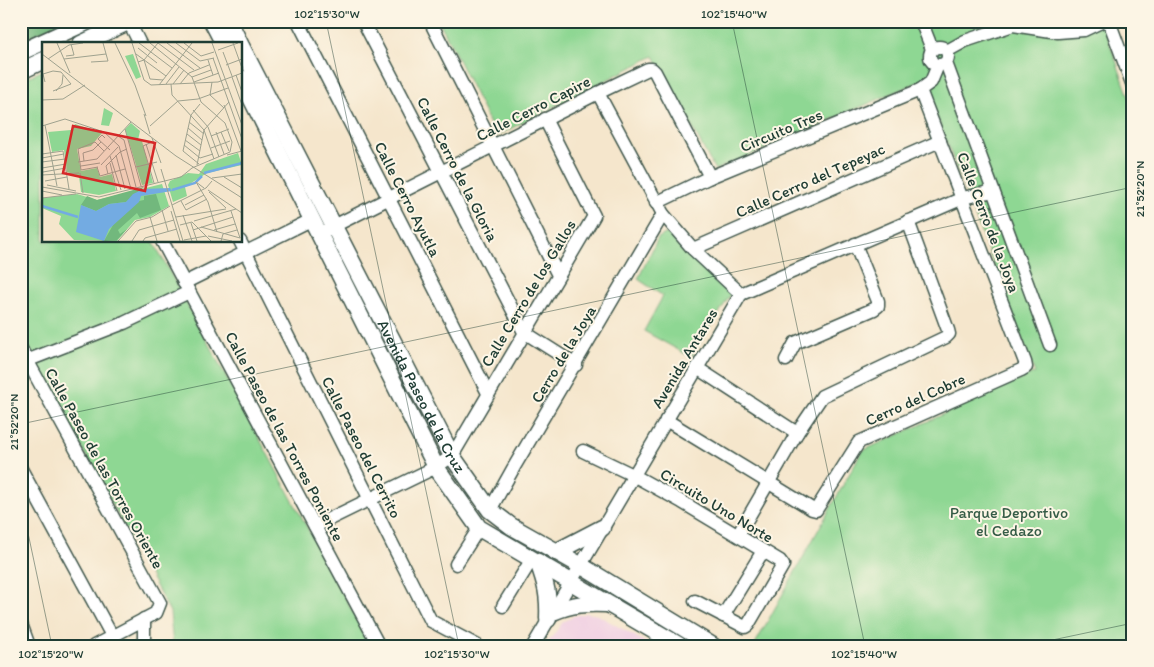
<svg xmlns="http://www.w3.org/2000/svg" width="1154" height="667" viewBox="0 0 1154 667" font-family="Itim,sans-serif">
  <rect width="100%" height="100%" fill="#fcf5e5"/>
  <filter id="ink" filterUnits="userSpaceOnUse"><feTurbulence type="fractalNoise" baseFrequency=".02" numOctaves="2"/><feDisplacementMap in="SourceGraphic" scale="10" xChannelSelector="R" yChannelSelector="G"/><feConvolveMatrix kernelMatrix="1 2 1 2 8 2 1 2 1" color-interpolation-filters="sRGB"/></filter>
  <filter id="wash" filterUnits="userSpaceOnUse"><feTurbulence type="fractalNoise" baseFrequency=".0096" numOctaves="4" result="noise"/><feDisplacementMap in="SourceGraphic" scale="20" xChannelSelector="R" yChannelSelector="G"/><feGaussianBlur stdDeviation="1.12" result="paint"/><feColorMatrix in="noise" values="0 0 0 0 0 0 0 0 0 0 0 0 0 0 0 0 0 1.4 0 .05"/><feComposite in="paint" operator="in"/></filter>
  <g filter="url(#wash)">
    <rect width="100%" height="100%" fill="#f5e6cc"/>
    <path fill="#f1d0e3" d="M587 613 598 615 652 646H545L563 622 574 616Z"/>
    <g fill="#8ed793" stroke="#568a64">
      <path d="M439 21 1102 22 1133 108V646H754L862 451 1035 373 923 80 715 170 654 56 496 136Z"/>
      <path d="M44 70V241H153L371 646H173L170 612 21 334V80Z"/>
      <path d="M667 233 673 236 731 294 691 357 644 331 663 296 638 279 658 238Z"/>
    </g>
    <path fill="#72b87d" stroke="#487a58" d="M21 21H63L24 40 21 35Z"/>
  </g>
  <g filter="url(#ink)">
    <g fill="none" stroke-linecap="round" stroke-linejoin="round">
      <defs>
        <g id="minor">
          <path d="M298 21 488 393"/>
          <path d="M363 21 524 332 576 365"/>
          <path d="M430 21 558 275"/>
          <path d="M921 21 932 49"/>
          <path d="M1109 21 1133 86"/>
          <path d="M129 22 140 44"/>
          <circle cx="939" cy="56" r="9"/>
          <path d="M947 51 965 41 1013 25 1058 32 1084 30 1103 21"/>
          <path d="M946 63 1050 345"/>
          <path d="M598 93 663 214 693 249 741 294"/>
          <path d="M656 203 710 177 920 90 931 82 938 65"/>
          <path d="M326 230 598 93 648 69H652L655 72 710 177"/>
          <path d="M162 241 379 646"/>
          <path d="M240 241 431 621 478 646"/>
          <path d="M693 249 940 141"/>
          <path d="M184 283 313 219"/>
          <path d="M21 349 160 603 156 613 94 646"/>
          <path d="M786 360 795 343 874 309 878 306V301L855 244"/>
          <path d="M21 363 124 323 189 292"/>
          <path d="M697 368 797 433"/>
          <path d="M666 420 812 509 816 510 859 442 1021 370 1026 367 1025 362 920 90"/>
          <path d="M583 451 633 475 682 502 780 561 783 565 748 625 745 627 695 601"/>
          <path d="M21 469 112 636"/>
          <path d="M490 510 514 467 663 214"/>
          <path d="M315 526 436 467 452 456 594 216 545 119"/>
          <path d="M738 535 797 433 822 396 946 337 949 334 948 330 908 221"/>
          <path d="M456 564 479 528"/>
          <path d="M503 606 532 559"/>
          <path d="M723 616 763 551"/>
          <path d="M144 619V646"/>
          <path d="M21 624 29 646"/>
          <path d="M533 646 741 294 963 198 993 191"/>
        </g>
        <g id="major">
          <path d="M212 21 224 44"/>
          <path d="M229 21 240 44"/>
          <path d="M81 44 130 21"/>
          <path id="s1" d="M241 46 452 456 490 510 511 526 580 565 713 646"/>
          <path d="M21 52 89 21"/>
          <path d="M21 71 44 60"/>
          <path d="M241 78 436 467 479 528 680 646"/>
          <path d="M556 552 602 528"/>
          <path d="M538 562C546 584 549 595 548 619"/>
          <path d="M553 612C571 604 587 603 607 604"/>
        </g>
      </defs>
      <use href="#minor" stroke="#3f564b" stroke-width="15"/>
      <use href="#major" stroke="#3f564b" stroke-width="19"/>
      <use href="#minor" stroke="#fff" stroke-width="12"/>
      <use href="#major" stroke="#fff" stroke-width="16"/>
    </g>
  </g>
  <path fill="none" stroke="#1f3d34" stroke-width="1" stroke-opacity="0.45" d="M326 21 459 646M732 21 865 646M21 424 1133 187M21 500 52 646M1024 646 1133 623"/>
  <g text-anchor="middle" stroke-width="4" stroke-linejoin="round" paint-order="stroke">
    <g font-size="16" fill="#1f3d34" stroke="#fcf5e5">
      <text transform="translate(533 108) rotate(-27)" y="6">Calle Cerro Capire</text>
      <text transform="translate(781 130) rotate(-23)" y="6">Circuito Tres</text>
      <text transform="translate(458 169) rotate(63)" y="6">Calle Cerro de la Gloria</text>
      <text transform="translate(810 180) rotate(-24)" y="6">Calle Cerro del Tepeyac</text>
      <text transform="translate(408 199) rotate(63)" y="6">Calle Cerro Ayutla</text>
      <text transform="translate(989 222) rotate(69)" y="6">Calle Cerro de la Joya</text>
      <text transform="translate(528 293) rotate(-59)" y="6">Calle Cerro de los Gallos</text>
      <text transform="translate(563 354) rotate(-59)" y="6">Cerro de la Joya</text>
      <text transform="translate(684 358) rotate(-59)" y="6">Avenida Antares</text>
      <text dy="6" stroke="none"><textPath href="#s1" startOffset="394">Avenida Paseo de la Cruz</textPath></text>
      <text transform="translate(915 399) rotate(-24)" y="6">Cerro del Cobre</text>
      <text transform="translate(285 436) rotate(62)" y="6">Calle Paseo de las Torres Poniente</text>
      <text transform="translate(362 447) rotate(63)" y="6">Calle Paseo del Cerrito</text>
      <text transform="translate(105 468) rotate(61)" y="6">Calle Paseo de las Torres Oriente</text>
      <text transform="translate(717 505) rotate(31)" y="6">Circuito Uno Norte</text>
    </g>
    <g font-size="16" fill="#355c47" stroke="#fcf5e5">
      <text x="1009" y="518">Parque Deportivo<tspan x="1009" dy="18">el Cedazo</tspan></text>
    </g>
  </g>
  <g transform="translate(42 42)">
    <rect width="200" height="200" fill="#f5e6cc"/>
    <path d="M91 12 99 35 94 37 83 14ZM62 66 71 71 67 84 59 83ZM89 81 98 89 96 98 100 99 111 141 100 143 83 87ZM33 82 60 91 49 104 35 107 39 129 55 126 58 135 70 132 74 149 57 153 39 150 37 134 25 130 22 108 10 110 6 90 29 88ZM196 111 200 123 165 131 143 145 145 154 131 160 126 143 128 139 146 131 157 132 164 122ZM120 142 127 164 108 175 93 178 75 199 32 198 17 182 19 174 0 166V156L35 152 55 158Z" fill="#8ed793"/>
    <path d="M102 145 84 160 67 162 54 169 39 163 45 154 55 158ZM114 152 119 168 98 176 95 171 76 188 78 192 85 187 75 198 62 199 75 176 97 159 102 158V154Z" fill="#72b87d"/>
    <path d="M128 146 130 149 99 154 97 160 67 187 62 199 34 190 39 163 54 169 67 162 84 160 91 152 102 147Z" fill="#73abe2"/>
    <path fill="none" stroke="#73abe2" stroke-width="2.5" d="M162 131 200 121M130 148 153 141 160 134M0 164 36 175"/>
    <path fill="none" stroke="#9fa28f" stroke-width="1" d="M15 1 28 31M73 1 93 43 104 74M90 1 102 38 109 43M97 1 130 26M116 1 152 28M125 1 158 26M134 1 158 19 172 16M142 1 159 14 172 10M170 1 200 83M191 1 200 26M96 6 115 21M176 8 196 1M181 10 190 34M0 12 134 114 200 156M94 12 124 34M24 14 32 13 29 2M171 16 200 97M6 17 27 3 41 1M22 17 64 12M102 18 108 37 121 38M166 18 171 33M49 20 66 19 61 1M96 20 102 18 116 1M184 23 200 17M11 29 19 30 29 42 11 49M194 33 200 50M150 35 169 28M190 35 200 63M3 40 1 32 11 29M152 40 177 31M170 40 168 53 182 66M124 42 137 25M129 42 130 53 162 88 172 117M131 42 142 28M138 42 147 31 167 23M109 43 176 40 200 31M117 43 150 1M14 49 20 42 21 33M0 58 21 57 43 43M182 63 199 109M151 68 166 85 177 115M102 72 108 92M147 80 162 92M3 83 15 144M0 84 23 77 62 90 77 104 89 147M108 84 136 59 156 57 186 46M146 86 160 98M83 87 99 144M174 90 182 112M179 90 187 109M145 92 159 103M76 94 82 98 94 145M169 94 187 87M63 96 60 93 56 97 68 108M110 96 119 121M143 98 158 109M110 100 101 104 112 141M104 102 116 140M142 103 158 116 171 112M169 106 188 99M0 112 21 109 27 147M74 113 83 147M185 113 200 109M68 114 79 148M0 116 22 112M42 119 41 111 51 108 59 100M0 120 23 117M36 120 55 117 89 80M68 121 75 149M157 122 141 109 149 73 158 62M59 123 76 105M155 123 162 88 187 60M39 124 58 121M55 125 58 134 83 127M94 125 115 120M0 126 24 122M119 127 141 199M39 128 36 107 53 100 62 109M39 128 56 125M1 130 24 126M38 131 41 151M66 132 64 124 78 110 85 107M0 133 37 131M182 135 200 146M170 136 200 132M3 139 25 135M5 143 34 149M0 145 57 155 139 135 150 126 188 110 190 100 183 81 159 60 150 35 108 1M162 146 154 140 166 160 175 190M166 148 200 171M0 149 20 153M167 150 184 166M0 156 34 152M139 159 144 168 165 157M130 163 164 146 170 139M143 163 162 153M120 168 126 189M129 169 138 199M189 169 198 196M141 173 150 199M108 175 115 199M134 175 184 167M152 179 194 167M149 181 155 199M138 183 150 180 169 199M159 185 198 196M151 188 191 175M172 188 193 182M166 194 190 199M142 198 164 194M76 199 94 179 110 175 128 164M90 199 97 188 132 178M101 199 103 196 135 187M179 199 181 192 195 188"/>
    <path fill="#d62828" fill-opacity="0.15" stroke="#d62828" stroke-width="2.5" d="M31 84 113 101 103 149 21 131Z"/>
    <rect width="200" height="200" fill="none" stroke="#1f3d34" stroke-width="2.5"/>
  </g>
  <rect width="1154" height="667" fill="none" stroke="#fcf5e5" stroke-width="55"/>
  <rect x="28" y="28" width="1098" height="612" fill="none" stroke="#1f3d34" stroke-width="2"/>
  <g font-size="12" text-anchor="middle" fill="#1f3d34">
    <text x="327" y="18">102°15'30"W</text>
    <text x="734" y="18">102°15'40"W</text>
    <text transform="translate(1140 189) rotate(-90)" y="4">21°52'20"N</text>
    <text transform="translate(14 422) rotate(-90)" y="4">21°52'20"N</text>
    <text x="51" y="658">102°15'20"W</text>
    <text x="457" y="658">102°15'30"W</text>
    <text x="864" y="658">102°15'40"W</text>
  </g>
</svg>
